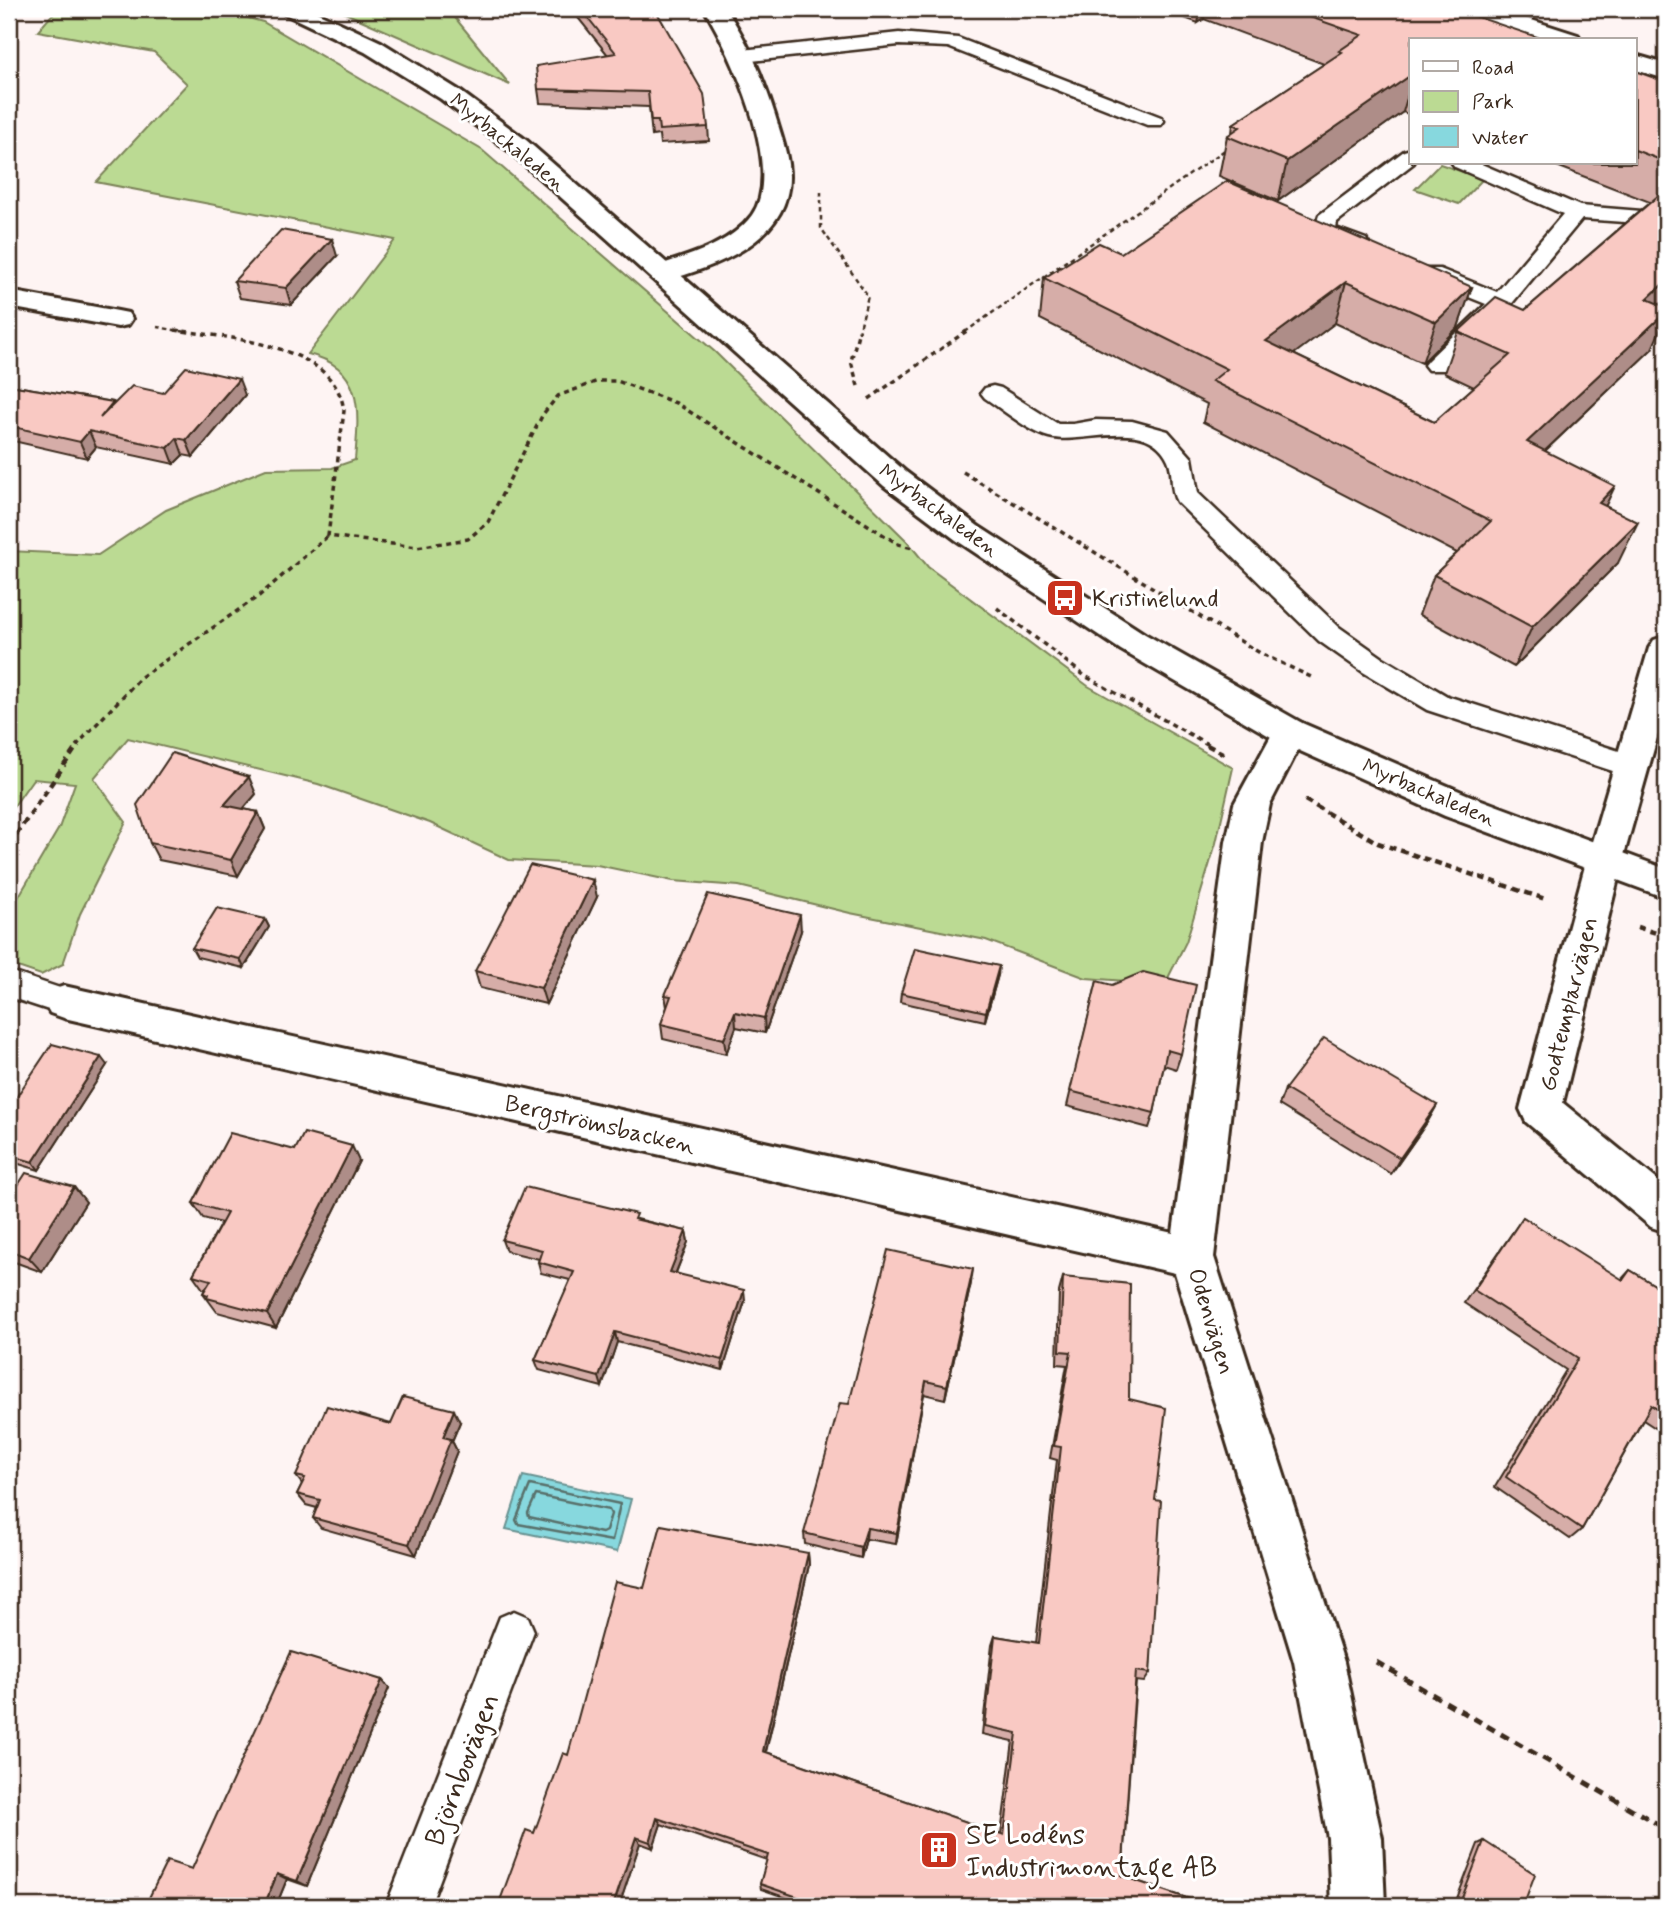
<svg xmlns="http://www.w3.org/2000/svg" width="1675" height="1915" viewBox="0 0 1675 1915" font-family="Mynerve,sans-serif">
  <rect width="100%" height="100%" fill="#fef4f3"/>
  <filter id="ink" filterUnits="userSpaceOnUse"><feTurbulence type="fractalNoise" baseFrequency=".0143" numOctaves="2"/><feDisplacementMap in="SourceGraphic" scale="14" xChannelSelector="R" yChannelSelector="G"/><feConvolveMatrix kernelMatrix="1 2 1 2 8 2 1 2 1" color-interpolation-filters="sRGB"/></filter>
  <g filter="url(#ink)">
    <g fill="#bbda93" stroke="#7b8258" stroke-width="2">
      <path d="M57 9H215L263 22 482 150 715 352 907 541 928 567 1088 686 1233 768 1216 843 1186 942 1165 984 1086 978 986 940 850 913 739 886 673 881 597 865 509 860 430 823 318 784 128 738 94 778 126 822 80 914 63 964 41 975 9 964V913L59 828 75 783 33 779 9 813V551L98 555 166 510 266 469 332 468 355 460C359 413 365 367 308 354L395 240 96 182 187 84 154 52 38 31Z"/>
      <path d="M336 9H448L510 85Z"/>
      <path d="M1440 164 1483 179 1459 204 1415 189Z"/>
    </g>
    <path fill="#87d8de" stroke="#699291" stroke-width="2" d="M523 1476 631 1499 617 1552 506 1529Z"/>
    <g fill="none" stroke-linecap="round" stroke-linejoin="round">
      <g stroke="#59706b" stroke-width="2.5">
        <path d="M530 1485 620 1504 612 1541 518 1524 516 1520Z"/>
        <path d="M536 1495 609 1510 611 1514 606 1531 602 1533 529 1517 528 1513Z"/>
      </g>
      <defs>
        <g id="lane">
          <path d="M899 33 958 38 1161 117 1164 121 1161 125H1147L948 47 899 45 742 62 733 56 742 50Z"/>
          <path d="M1411 149V163H1414L1337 222 1336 228 1366 239 1369 244 1366 249H1350L1317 236 1314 231 1319 215 1404 151Z"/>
          <path d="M1452 163H1479L1580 206 1666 213V225L1582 219 1509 307 1444 370H1428L1424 365 1428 360 1486 304 1424 279 1421 274 1424 269H1440L1497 292 1563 214 1455 167Z"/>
          <path d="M993 386 1001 388 1058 424H1073L1096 420 1132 421 1168 431 1192 458 1198 493 1339 627 1383 658 1447 696 1644 759 1648 767 1644 775 1634 778 1427 710 1363 672 1319 641 1177 502C1169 489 1174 473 1168 460 1147 415 1082 446 1049 437 1029 432 1002 409 985 398L981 393 985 388Z"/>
          <path d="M9 971 75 993 80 1002 75 1011 64 1015 9 997Z"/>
          <path d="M514 1611 528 1617 534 1631 430 1906H386L500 1617Z"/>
        </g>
        <g id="street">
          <path d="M704 9H726C748 42 763 77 775 115 781 135 789 156 789 177 789 241 714 268 663 281L653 279 650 273 653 267C687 256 730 245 752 215 785 169 731 52 704 9Z"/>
          <path d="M1464 9H1497L1578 35 1581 40H1548L1467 14Z"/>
          <path d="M1635 55 1666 64V79L1635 70Z"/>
          <path d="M9 291 118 311 128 313 132 319 128 325 118 327 9 307Z"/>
          <path d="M1666 636V706L1622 862 1563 1103 1666 1187V1232L1651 1227 1526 1122 1520 1109 1586 862 1649 648 1654 640Z"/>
          <path d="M1290 719 1302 723 1307 732 1270 804 1262 842 1214 1257 1344 1662 1382 1838 1385 1906H1331L1328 1838 1294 1662 1175 1273 64 1018 50 1013 44 1002 50 991 64 986 1173 1233 1226 842 1234 804 1278 723Z"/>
        </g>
        <path id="secondary" d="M282 9H310L381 42 457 89 526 140 906 472 978 526 1145 634 1302 723 1471 796 1666 869V898L1445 816 1278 741 1121 650 956 540 884 486 508 150 441 99 365 52 285 14Z"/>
      </defs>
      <use href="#lane" stroke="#3b2a1e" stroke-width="5"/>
      <use href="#street" stroke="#3b2a1e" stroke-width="6"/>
      <use href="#secondary" stroke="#3b2a1e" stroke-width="6"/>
      <g stroke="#3b2a1e" stroke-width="2.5" stroke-dasharray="4.5 3.5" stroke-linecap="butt">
        <path d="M821 192V228L868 296 859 332"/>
        <path d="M157 327 186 332"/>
        <path d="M965 332 1229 147"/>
      </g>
      <g stroke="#3b2a1e" stroke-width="3.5" stroke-dasharray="5 4.5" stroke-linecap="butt">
        <path d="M175 330C228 338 336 343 344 411L328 536 417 547 468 539 488 522 543 414 558 396 598 381H617L676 403 898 544 912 548"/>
        <path d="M858 386 851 361 859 330"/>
        <path d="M869 399 968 330"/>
        <path d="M963 472 1260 653 1311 677"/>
        <path d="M997 608 1085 676 1211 746"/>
        <path d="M76 746 141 677 259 596 328 536"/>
      </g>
      <g stroke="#3b2a1e" stroke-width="4.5" stroke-dasharray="7 5" stroke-linecap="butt">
        <path d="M1207 745 1228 756"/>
        <path d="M1305 800 1378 843 1545 899"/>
        <path d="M9 845 78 745"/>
        <path d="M1637 927 1666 936"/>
      </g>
      <path stroke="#3b2a1e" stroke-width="5" stroke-dasharray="9 7" stroke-linecap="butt" d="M1376 1662 1666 1829"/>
      <use href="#lane" fill="#fff" fill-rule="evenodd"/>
      <use href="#street" fill="#fff" fill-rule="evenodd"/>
      <use href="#secondary" fill="#fff" fill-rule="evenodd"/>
    </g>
    <g fill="#d6ada8" stroke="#3b2a1e" stroke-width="2">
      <path d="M571 9H655L708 127 709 141 660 144 659 135 652 136 649 107 540 103 538 89 608 55Z"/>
      <path d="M1160 9H1454L1411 40V115L1403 112 1278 201 1219 176 1227 136 1232 133 1233 124 1324 64 1204 19 1198 23Z"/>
      <path d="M1635 71 1666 82V305L1664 306 1652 349 1545 451 1606 506 1618 563 1514 667 1419 615 1434 575 1457 553 1203 422 1207 404 1040 319 1044 278 1121 253 1472 287 1458 327 1422 363 1335 323 1293 354 1434 422 1474 387 1444 373 1458 332 1525 310 1650 202 1549 163H1635Z"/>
      <path d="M337 256 291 305 240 298 234 281Z"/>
      <path d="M9 385 113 402 114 404 163 393 245 395 193 457 183 455 174 464 96 447 87 458 9 440Z"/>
      <path d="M256 794 243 809 258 812 265 829 238 876 159 860 150 843Z"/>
      <path d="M597 897 546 1004 480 988 475 971Z"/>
      <path d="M265 919 269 927 244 968 197 957 192 948Z"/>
      <path d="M801 931 765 1033 736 1027 726 1054 663 1039 661 1024 667 1007 665 995Z"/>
      <path d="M998 975 985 1021 900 1002 901 993Z"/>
      <path d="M1097 981 1181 1054 1176 1069 1164 1065 1154 1113 1149 1128 1067 1106Z"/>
      <path d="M107 1065 39 1170 9 1161V1108Z"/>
      <path d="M1285 1089 1437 1105 1428 1121 1391 1174 1279 1105Z"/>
      <path d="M295 1150 359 1161 276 1328 217 1312 203 1293 205 1289H203L193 1275 221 1223 203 1218 193 1203Z"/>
      <path d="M74 1187 86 1202 42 1272 9 1260V1199Z"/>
      <path d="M1523 1217 1621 1280 1630 1270 1666 1292V1435L1643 1420 1582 1529 1570 1539 1495 1487 1566 1370 1464 1303Z"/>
      <path d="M637 1219 686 1231 688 1242 676 1273 745 1301 723 1370 617 1342 602 1387 539 1370 535 1360 570 1280 541 1273 538 1262 539 1259 506 1251 502 1240Z"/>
      <path d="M1063 1277 1129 1399 1155 1500 1150 1673 1144 1682 1136 1681 1122 1876 1210 1906H810L761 1889 760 1884 767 1860 661 1824 653 1848 640 1843 619 1906H498L534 1833 568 1755 644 1588 808 1553 809 1565 766 1752 1001 1834 1013 1741 982 1734 992 1645 995 1636 1036 1643 1057 1460 1050 1458 1067 1365 1057 1364 1059 1292Z"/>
      <path d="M971 1283 945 1399 924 1394 896 1544 866 1539 861 1558 805 1544 804 1533Z"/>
      <path d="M460 1422 452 1441 457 1451 416 1555 321 1528 313 1518 317 1508 306 1505 297 1494 302 1484 296 1476 391 1424Z"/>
      <path d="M382 1680 389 1688 307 1886 287 1879 276 1906H145L192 1869Z"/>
      <path d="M1484 1841 1523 1906H1454L1478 1844Z"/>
    </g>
    <g fill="#ae8d88" stroke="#3b2a1e" stroke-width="2">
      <path d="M1201 9H1205L1204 19 1198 23Z"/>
      <path d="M1411 75V84L1403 112 1278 201 1287 161Z"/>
      <path d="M332 239 337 256 291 305 286 288Z"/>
      <path d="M1666 281V305L1629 339 1647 299Z"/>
      <path d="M1346 282 1335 323 1257 382 1266 341Z"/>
      <path d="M1472 287 1458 327 1422 363 1436 322Z"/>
      <path d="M1666 312V317L1652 349 1511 483 1527 442Z"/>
      <path d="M239 379 245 395 193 457 186 440Z"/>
      <path d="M89 431 96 447 87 458 80 442Z"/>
      <path d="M177 438 183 455 174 464 168 448Z"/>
      <path d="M1615 486 1596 526 1599 503Z"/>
      <path d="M1638 522 1618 563 1514 667 1532 627Z"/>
      <path d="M249 777 256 794 232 822 224 805Z"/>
      <path d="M258 812 265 829 238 876 231 860Z"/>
      <path d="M593 880 597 897 546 1004 541 988Z"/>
      <path d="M800 915 801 931 765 1033 764 1018Z"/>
      <path d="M265 919 269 927 244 968 240 959Z"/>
      <path d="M999 966 998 975 985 1021 986 1012Z"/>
      <path d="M735 1012 736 1027 726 1054 724 1039Z"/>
      <path d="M101 1057 107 1065 39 1170 33 1162Z"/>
      <path d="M1437 1105 1428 1121 1391 1174 1400 1158Z"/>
      <path d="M352 1146 359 1161 276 1328 267 1314Z"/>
      <path d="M74 1187 86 1202 42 1272 29 1258Z"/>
      <path d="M686 1231 688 1242 672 1282 670 1272Z"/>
      <path d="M973 1269 971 1283 945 1399 947 1386Z"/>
      <path d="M744 1290 745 1301 723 1370 722 1360Z"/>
      <path d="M615 1332 617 1342 602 1387 599 1377Z"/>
      <path d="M926 1381 924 1394 896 1544 897 1533Z"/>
      <path d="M454 1410 460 1422 452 1441 457 1451 416 1555 409 1544 443 1437Z"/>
      <path d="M9 1526 13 1529 9 1536Z"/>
      <path d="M867 1528 866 1539 861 1558V1547Z"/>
      <path d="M808 1553 809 1565 764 1759 763 1751Z"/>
      <path d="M382 1680 389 1688 307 1886 297 1881Z"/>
      <path d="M657 1818 661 1824 653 1848 650 1842Z"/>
      <path d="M636 1837 640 1843 619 1906H613Z"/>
      <path d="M277 1874 287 1879 276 1906H264Z"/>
    </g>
    <g fill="#f9c9c3" stroke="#3b2a1e" stroke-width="2">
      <path d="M581 9H655L704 94 708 127 659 130 658 121H651L648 92 538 89 536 66 616 53Z"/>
      <path d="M1287 9H1454L1546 40H1411V75L1287 161 1227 136 1240 127 1233 124 1342 52 1339 51 1362 35Z"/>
      <path d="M1635 71 1666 82V162L1635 150Z"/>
      <path d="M1227 181 1472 287 1436 322 1346 282 1266 341 1434 422 1510 355 1458 332 1496 297 1525 310 1666 189V281L1647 299 1666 307V312L1527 442 1615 486 1599 503 1638 522 1532 627 1434 575 1491 521 1212 381 1227 369 1044 278 1099 243 1121 253Z"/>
      <path d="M281 230 332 239 286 288 234 281Z"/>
      <path d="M186 367 239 379 186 440 177 438 168 448 89 431 80 442 9 426V385L113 402 100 418 132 386 163 393Z"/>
      <path d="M172 753 249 777 224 805 258 812 231 860 150 843 137 805Z"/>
      <path d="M530 865 593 880 541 988 475 971Z"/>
      <path d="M708 894 800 915 764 1018 735 1012 724 1039 661 1024 671 996 665 995Z"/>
      <path d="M217 908 265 919 240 959 192 948Z"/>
      <path d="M915 948 999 966 986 1012 901 993Z"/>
      <path d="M1143 972 1196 985 1181 1054 1167 1050 1154 1113 1070 1091 1097 981 1112 985Z"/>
      <path d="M1324 1038 1437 1105 1400 1158 1285 1089Z"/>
      <path d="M52 1044 101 1057 33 1162 9 1155V1108Z"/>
      <path d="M230 1133 295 1150 304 1133 352 1146 267 1314 207 1298 208 1295 203 1293 211 1280 193 1275 227 1213 193 1203Z"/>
      <path d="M26 1173 74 1187 29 1258 9 1250V1199Z"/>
      <path d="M525 1187 636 1214 634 1219 686 1231 670 1272 744 1290 722 1360 615 1332 599 1377 535 1360 574 1272 538 1262 542 1250 502 1240Z"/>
      <path d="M1523 1217 1623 1280 1630 1270 1666 1292V1415L1651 1405 1582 1529 1506 1477 1578 1358 1474 1290Z"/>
      <path d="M888 1250 973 1269 947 1386 926 1381 897 1533 867 1528 861 1547 804 1533 840 1403 849 1404Z"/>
      <path d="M1063 1277 1130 1284 1129 1399 1166 1408 1155 1500 1161 1501 1150 1673 1136 1671 1122 1876 1210 1906H824L760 1884 768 1855 657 1818 650 1842 636 1837 613 1906H498L526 1830 534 1833 563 1753 568 1755 615 1582 644 1588 661 1525 808 1553 763 1751 1004 1835 1017 1733 985 1726 995 1636 1039 1643 1061 1447 1054 1446 1071 1352 1060 1351Z"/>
      <path d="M403 1397 454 1410 443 1437 451 1439 409 1544 313 1518 320 1500 297 1494 305 1478 296 1476 327 1406 391 1424Z"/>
      <path d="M291 1652 382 1680 297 1881 277 1874 264 1906H145L167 1861 192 1869Z"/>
      <path d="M1484 1841 1535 1874 1523 1906H1465L1460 1903Z"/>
      <path d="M425 1902 436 1906H423Z"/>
    </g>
  </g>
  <defs>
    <symbol id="bus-square" viewBox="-11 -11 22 22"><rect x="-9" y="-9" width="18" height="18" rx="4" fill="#c8321e" stroke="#fff"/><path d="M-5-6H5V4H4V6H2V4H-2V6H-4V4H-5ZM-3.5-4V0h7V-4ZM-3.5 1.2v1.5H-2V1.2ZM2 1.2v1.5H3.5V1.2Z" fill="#fff"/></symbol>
    <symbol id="building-square" viewBox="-11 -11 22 22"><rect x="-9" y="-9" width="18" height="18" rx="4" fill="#c8321e" stroke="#fff"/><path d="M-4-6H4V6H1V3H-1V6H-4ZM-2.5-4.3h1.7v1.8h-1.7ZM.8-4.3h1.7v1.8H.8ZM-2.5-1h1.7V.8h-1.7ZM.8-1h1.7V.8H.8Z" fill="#fff"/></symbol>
  </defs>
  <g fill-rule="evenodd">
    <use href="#bus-square" x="1043" y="576" width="44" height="44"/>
    <use href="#building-square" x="917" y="1828" width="44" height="44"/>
  </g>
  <g text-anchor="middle" stroke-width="6" stroke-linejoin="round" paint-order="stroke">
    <g font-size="21" fill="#3b2a1e" stroke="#fff">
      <text transform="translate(508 142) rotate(39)" y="7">Myrbackaleden</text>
      <text transform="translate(939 510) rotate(36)" y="7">Myrbackaleden</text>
      <text transform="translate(1429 792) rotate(23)" y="7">Myrbackaleden</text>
    </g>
    <g font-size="24" fill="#3b2a1e" stroke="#fff" text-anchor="start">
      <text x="1092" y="606">Kristinelund</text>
    </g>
    <g font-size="24" fill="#3b2a1e" stroke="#fff">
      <text transform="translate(1568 1004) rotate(-76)" y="8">Godtemplarvägen</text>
      <text transform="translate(600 1124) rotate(13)" y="8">Bergströmsbacken</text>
      <text transform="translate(1212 1321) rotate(73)" y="8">Odenvägen</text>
    </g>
    <g font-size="28" fill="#3b2a1e" stroke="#fff">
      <text transform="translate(461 1769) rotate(-69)" y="10">Björnbovägen</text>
    </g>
    <g font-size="28" fill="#3b2a1e" stroke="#fff" text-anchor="start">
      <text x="966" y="1844">SE Lodéns<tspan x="966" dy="32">Industrimontage AB</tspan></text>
    </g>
  </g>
  <rect width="1675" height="1915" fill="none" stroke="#fff" stroke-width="35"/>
  <rect x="18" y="18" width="1640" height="1880" fill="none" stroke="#3b2a1e" stroke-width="2.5" filter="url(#ink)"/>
  <rect x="1409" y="38" width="228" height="126" fill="#ffffff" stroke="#b1aaa5" stroke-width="2"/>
  <rect x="1423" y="61" width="35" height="10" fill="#ffffff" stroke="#b1aaa5" stroke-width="2"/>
  <text x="1472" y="74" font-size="21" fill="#3b2a1e">Road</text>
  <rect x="1423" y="91" width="35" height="21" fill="#bbda93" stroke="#b1aaa5" stroke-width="2"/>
  <text x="1472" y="108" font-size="21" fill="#3b2a1e">Park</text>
  <rect x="1423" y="126" width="35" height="21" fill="#87d8de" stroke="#b1aaa5" stroke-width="2"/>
  <text x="1472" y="144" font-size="21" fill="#3b2a1e">Water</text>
</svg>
